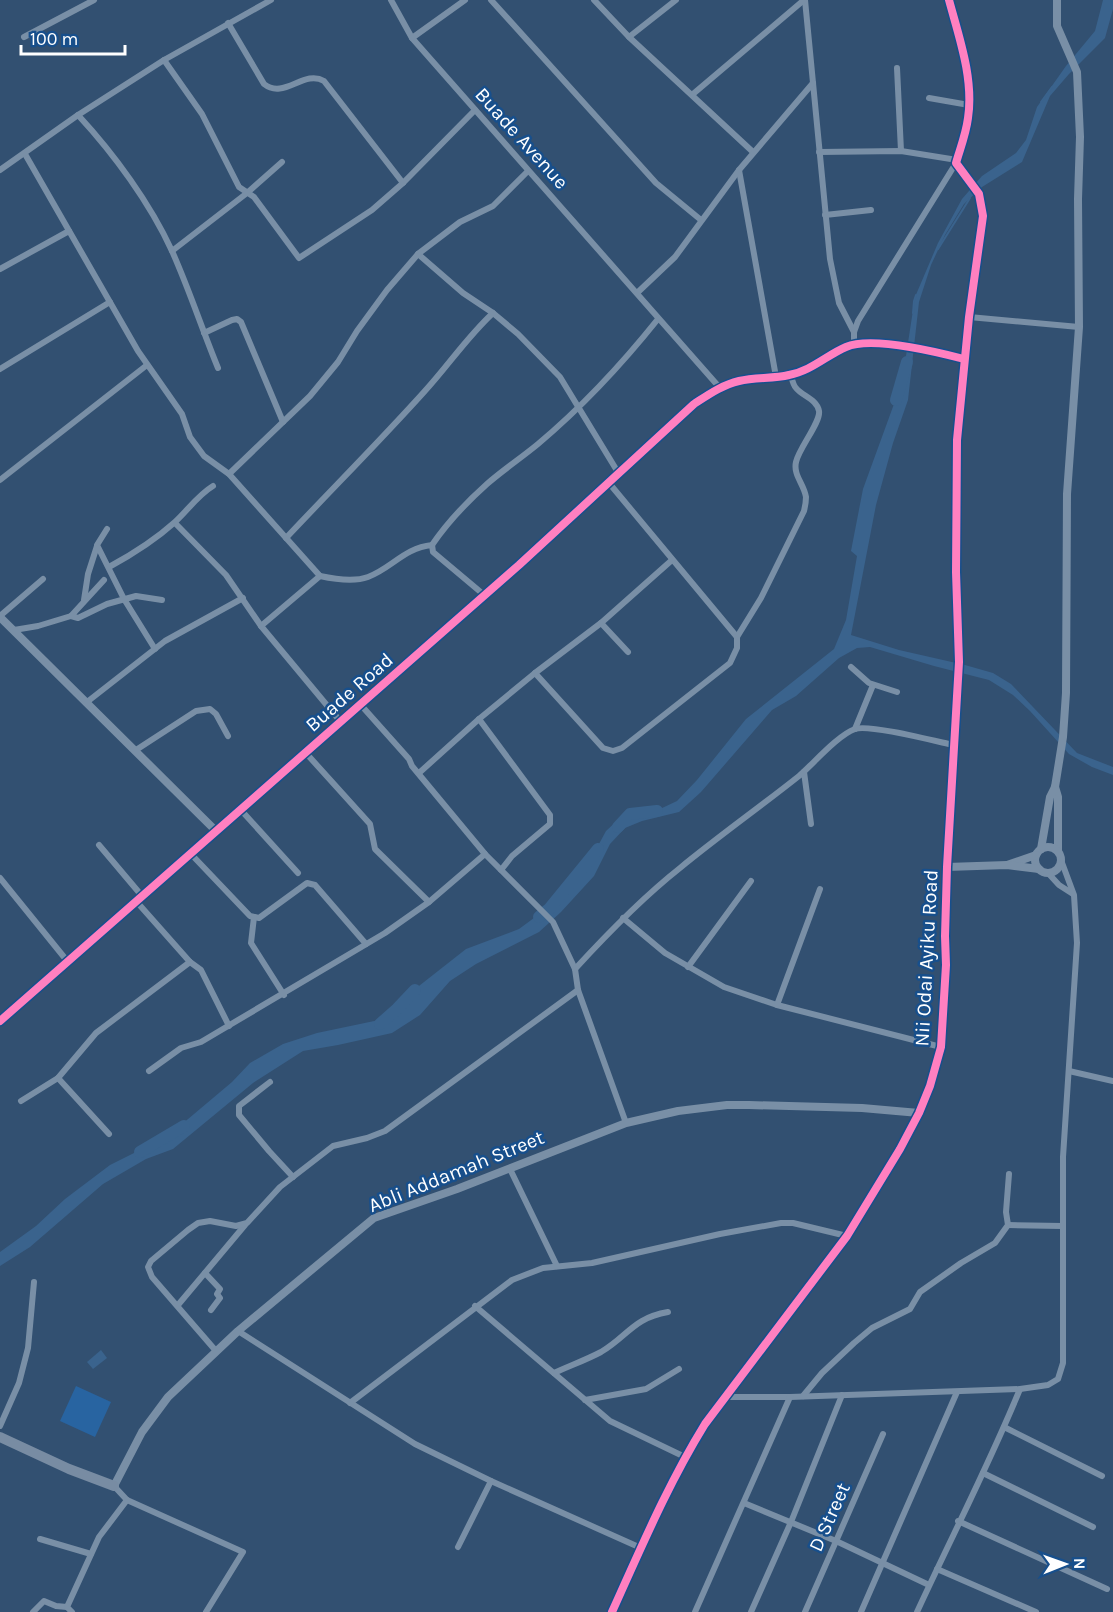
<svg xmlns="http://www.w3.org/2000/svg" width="1113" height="1612" viewBox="0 0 1113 1612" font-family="Karla,sans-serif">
  <rect width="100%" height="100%" fill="#325071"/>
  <path fill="#2864a1" d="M76 1386 111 1402 95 1437 60 1421Z"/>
  <g fill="#3a638d">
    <path d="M1103 0H1113V9L1105 38 1069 74 1050 96 1022 162 982 187 964 204 945 235 931 265 919 302 908 400 893 443 876 505 851 635 899 650 965 665 993 673 1011 684 1077 753 1113 767V775L1092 767 1069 754 1030 711 1013 695 989 680 934 666 870 647 857 648 839 658 796 696 772 710 701 792 679 812 642 821 625 828 610 844 594 876 561 912 539 932 476 964 450 981 420 1015 392 1033 338 1045 303 1051 253 1083 173 1149 146 1159 103 1184 30 1247 0 1266V1252L36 1226 65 1199 110 1165 138 1151 166 1141 175 1130 232 1082 250 1063 283 1044 317 1033 379 1020 399 1011 410 993 466 949 519 929 557 901 580 879 606 831 620 818 660 809 677 801 697 780 746 719 834 649 846 620 857 556 851 551 863 489 902 382 915 297 938 243 962 199 982 176 1016 153 1026 140 1037 107 1066 66 1095 31Z"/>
    <path d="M101 1350 107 1358 93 1369 87 1362Z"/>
  </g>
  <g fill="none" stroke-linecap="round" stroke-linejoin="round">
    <g stroke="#3a638d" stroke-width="2">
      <path d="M1041 102 1052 87"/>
      <path d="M938 249 970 198"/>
      <path d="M913 313 914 301 916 295"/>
    </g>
    <g stroke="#3a638d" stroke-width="12">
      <path d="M896 400 907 362"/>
      <path d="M618 827 630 814 657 811"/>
      <path d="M539 917 549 909 598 849"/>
      <path d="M380 1024 397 1009 415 990"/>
      <path d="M140 1152 184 1126"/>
    </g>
    <g stroke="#798fa6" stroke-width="6">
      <path d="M391 0 412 38 720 388"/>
      <path d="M491 0 656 183 701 220"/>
      <path d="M594 0 629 37 753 152"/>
      <path d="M805 0 830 259 839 303 854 332"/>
      <path d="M228 23 264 84C284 100 304 69 324 81L403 183"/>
      <path d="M24 37 94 0"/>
      <path d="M629 37 676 0"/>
      <path d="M412 38 465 0"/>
      <path d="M164 60 202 114 239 187 254 197 299 258 372 210 403 183 475 110"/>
      <path d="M897 68 901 151"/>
      <path d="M693 94 804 0"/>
      <path d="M929 98 969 105"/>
      <path d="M78 115C114 154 150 203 172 251 189 289 202 329 218 368"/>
      <path d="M819 152 901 151 957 160"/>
      <path d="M25 154 138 351 182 414 190 437 204 456 229 474 320 576C334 579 354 582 368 577 392 568 404 548 432 545 447 523 468 501 487 484 503 470 521 458 538 444 582 407 622 364 658 319"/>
      <path d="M0 170 78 115 164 60 271 0"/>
      <path d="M739 170 776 377"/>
      <path d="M825 215 871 210"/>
      <path d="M172 251 247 193 282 162"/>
      <path d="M418 254 463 293 493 313 518 334 560 377 619 474"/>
      <path d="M0 269 69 231"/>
      <path d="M637 293 675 257 739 170 813 83"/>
      <path d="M969 317 1079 327"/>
      <path d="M204 333 232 320 237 319 241 322 283 422"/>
      <path d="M854 344V332L858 321 956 163"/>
      <path d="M0 369 110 302"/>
      <path d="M229 474 310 396 338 362 357 331 387 290 418 254 460 222 493 206 528 171"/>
      <path d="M0 480 147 365"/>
      <path d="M609 483 737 637"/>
      <path d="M175 523 226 575 261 626 340 721"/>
      <path d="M107 529 97 545 124 599 155 649"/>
      <path d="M286 538C332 489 379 442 424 392 448 366 467 337 493 313"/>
      <path d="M432 545 433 552 483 594"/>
      <path d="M109 567C133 554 155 540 175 522 188 510 198 495 213 486"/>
      <path d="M84 600 88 574 97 546"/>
      <path d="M0 616 43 579"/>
      <path d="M71 616 78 618 107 604 136 596 162 600"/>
      <path d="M601 623 628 652"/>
      <path d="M261 626 320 576"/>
      <path d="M14 630 38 626 71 616 104 580"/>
      <path d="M851 667 869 683 897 692"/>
      <path d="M535 673 603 748 613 751 622 748 730 663 737 648V637L761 598 804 511C805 507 806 502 806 497 804 484 793 475 796 462 799 448 821 422 819 411 817 399 802 396 796 388 793 385 792 379 791 375"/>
      <path d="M87 702 165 641 243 598"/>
      <path d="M360 704 409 759 412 766 485 854 553 922 575 969 578 990 626 1123"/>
      <path d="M479 719 550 815V824L512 856 501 870"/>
      <path d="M855 729 873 685"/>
      <path d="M136 750 196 711 210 709 216 714 228 736"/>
      <path d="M305 752 370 824 375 849 429 902"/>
      <path d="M804 772 811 824"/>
      <path d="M419 773 479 719 535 673 601 623 672 560"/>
      <path d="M240 809 298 873"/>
      <path d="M99 845 142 896"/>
      <path d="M190 853 250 916 259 918 307 883 315 885 366 944"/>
      <path d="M1048 873 1059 885 1073 894"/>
      <path d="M0 878 68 962"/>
      <path d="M136 901 190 962 201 970 229 1026"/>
      <path d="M254 917 251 943 284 995"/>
      <path d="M623 918 665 953 724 987 777 1005 941 1047"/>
      <path d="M688 967 751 881"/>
      <path d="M575 969C608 933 642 898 680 868 719 836 760 807 799 776 813 764 838 735 855 729 869 724 935 741 953 745"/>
      <path d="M777 1005 820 889"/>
      <path d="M149 1071 181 1048 201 1042 385 933 429 902 485 854"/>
      <path d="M1069 1071 1113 1081"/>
      <path d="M58 1078 109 1134"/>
      <path d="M270 1082 239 1106V1115L269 1151 293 1177"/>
      <path d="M21 1101 58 1078 96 1033 190 962"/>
      <path d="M510 1169 557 1266"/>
      <path d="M1008 1225 1062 1226"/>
      <path d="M205 1273 220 1289 217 1294 220 1298 211 1310"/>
      <path d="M178 1305 245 1225"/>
      <path d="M475 1306 610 1421 685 1457"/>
      <path d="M238 1331 415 1444 491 1481 641 1548"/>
      <path d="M216 1351 152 1277 148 1267 151 1261 188 1230 198 1223 210 1221 236 1226 247 1223 280 1187 333 1146 367 1138 385 1131 578 990"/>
      <path d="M554 1373C569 1366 586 1360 601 1352 628 1336 633 1318 668 1312"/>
      <path d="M803 1396 822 1373 854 1343 872 1328 910 1309 920 1292 961 1263 995 1243 1008 1225 1006 1212 1009 1174"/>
      <path d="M725 1397H790L1020 1389 1048 1385 1058 1379 1063 1363V1157L1077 943 1074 895 1061 860"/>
      <path d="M585 1400 646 1389 679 1369"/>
      <path d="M350 1403 512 1280 543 1268 592 1263 720 1234 781 1223H793L847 1236"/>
      <path d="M0 1426 19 1383 28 1348 34 1282"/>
      <path d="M1004 1427 1102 1476"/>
      <path d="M983 1473 1093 1527"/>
      <path d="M114 1486 127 1500 243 1552 206 1612"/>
      <path d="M744 1503 836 1541 929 1585"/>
      <path d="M958 1521 1107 1589"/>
      <path d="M40 1539 91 1554"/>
      <path d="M458 1547 491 1481"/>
      <path d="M937 1569 1036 1612"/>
      <path d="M33 1612 44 1601 56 1606 67 1607"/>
      <path d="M72 1612 67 1607 99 1537 127 1500"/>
      <path d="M695 1612 790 1397"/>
      <path d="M751 1612 791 1522 842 1395"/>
      <path d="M805 1612 883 1434"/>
      <path d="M861 1612 957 1392"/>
      <path d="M917 1612C951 1538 989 1465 1020 1389"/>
    </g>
    <g stroke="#798fa6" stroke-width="8">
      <path d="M0 617 215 830"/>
      <path d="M1055 787 1058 797V851"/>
      <circle cx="1048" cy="860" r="13"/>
      <path d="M1041 849 1050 797 1055 787 1063 737 1066 693 1067 494 1079 327 1078 199 1080 137 1077 72 1057 26V0"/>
      <path d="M1007 865 1036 855"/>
      <path d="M947 867 1007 865 1039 869"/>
      <path d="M0 1021 519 565 694 404C708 395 722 385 739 381 755 377 773 379 789 375 811 371 827 355 846 347 871 336 937 352 964 359"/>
      <path d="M114 1486 142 1432 168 1397 238 1331 374 1218 457 1189 626 1123 678 1111 727 1105H749L862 1108 919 1113"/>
      <path d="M612 1612C641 1548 668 1484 705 1424L847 1236 900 1149 919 1113 930 1086 941 1047 946 965 945 936 947 867 959 662 956 572 957 440 969 317 983 216 979 194 956 163C960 149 966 134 968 118 974 79 959 37 949 0"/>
    </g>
    <path stroke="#788ca3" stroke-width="10" d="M0 1437 69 1469 114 1486"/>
    <defs>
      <g id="cycleway">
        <path d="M0 1021 519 565 694 404C708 395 722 385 739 381 755 377 773 379 789 375 811 371 827 355 846 347 871 336 937 352 964 359"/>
        <path d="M612 1612C641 1548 668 1484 705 1424L847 1236 900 1149 919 1113 930 1086 941 1047 946 965 945 936 947 867 959 662 956 572 957 440 969 317 983 216 979 194 956 163C960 149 966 134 968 118 974 79 959 37 949 0"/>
      </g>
    </defs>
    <use href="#cycleway" stroke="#174f8c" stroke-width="11"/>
    <use href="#cycleway" stroke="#ff80c0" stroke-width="8"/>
  </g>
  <g text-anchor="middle" stroke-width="5" stroke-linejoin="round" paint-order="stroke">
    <g font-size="20" fill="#fff" stroke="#174f8c">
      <text transform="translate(522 138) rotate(48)" y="7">Buade Avenue</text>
      <text transform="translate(349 692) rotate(-41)" y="7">Buade Road</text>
      <text transform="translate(926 958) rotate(-87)" y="7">Nii Odai Ayiku Road</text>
      <text transform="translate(456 1171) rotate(-22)" y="7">Abli Addamah Street</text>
      <text transform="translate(829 1517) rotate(-66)" y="7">D Street</text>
    </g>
  </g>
  <g transform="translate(1065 1564) rotate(89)" stroke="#174f8c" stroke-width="4.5" paint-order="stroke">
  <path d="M0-4.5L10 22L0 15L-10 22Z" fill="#ffffff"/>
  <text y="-9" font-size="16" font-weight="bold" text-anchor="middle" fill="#ffffff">N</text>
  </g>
  <path d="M21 45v9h104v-9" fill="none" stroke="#ffffff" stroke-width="3"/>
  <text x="30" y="45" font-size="18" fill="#ffffff" stroke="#174f8c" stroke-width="4.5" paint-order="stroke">100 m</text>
</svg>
